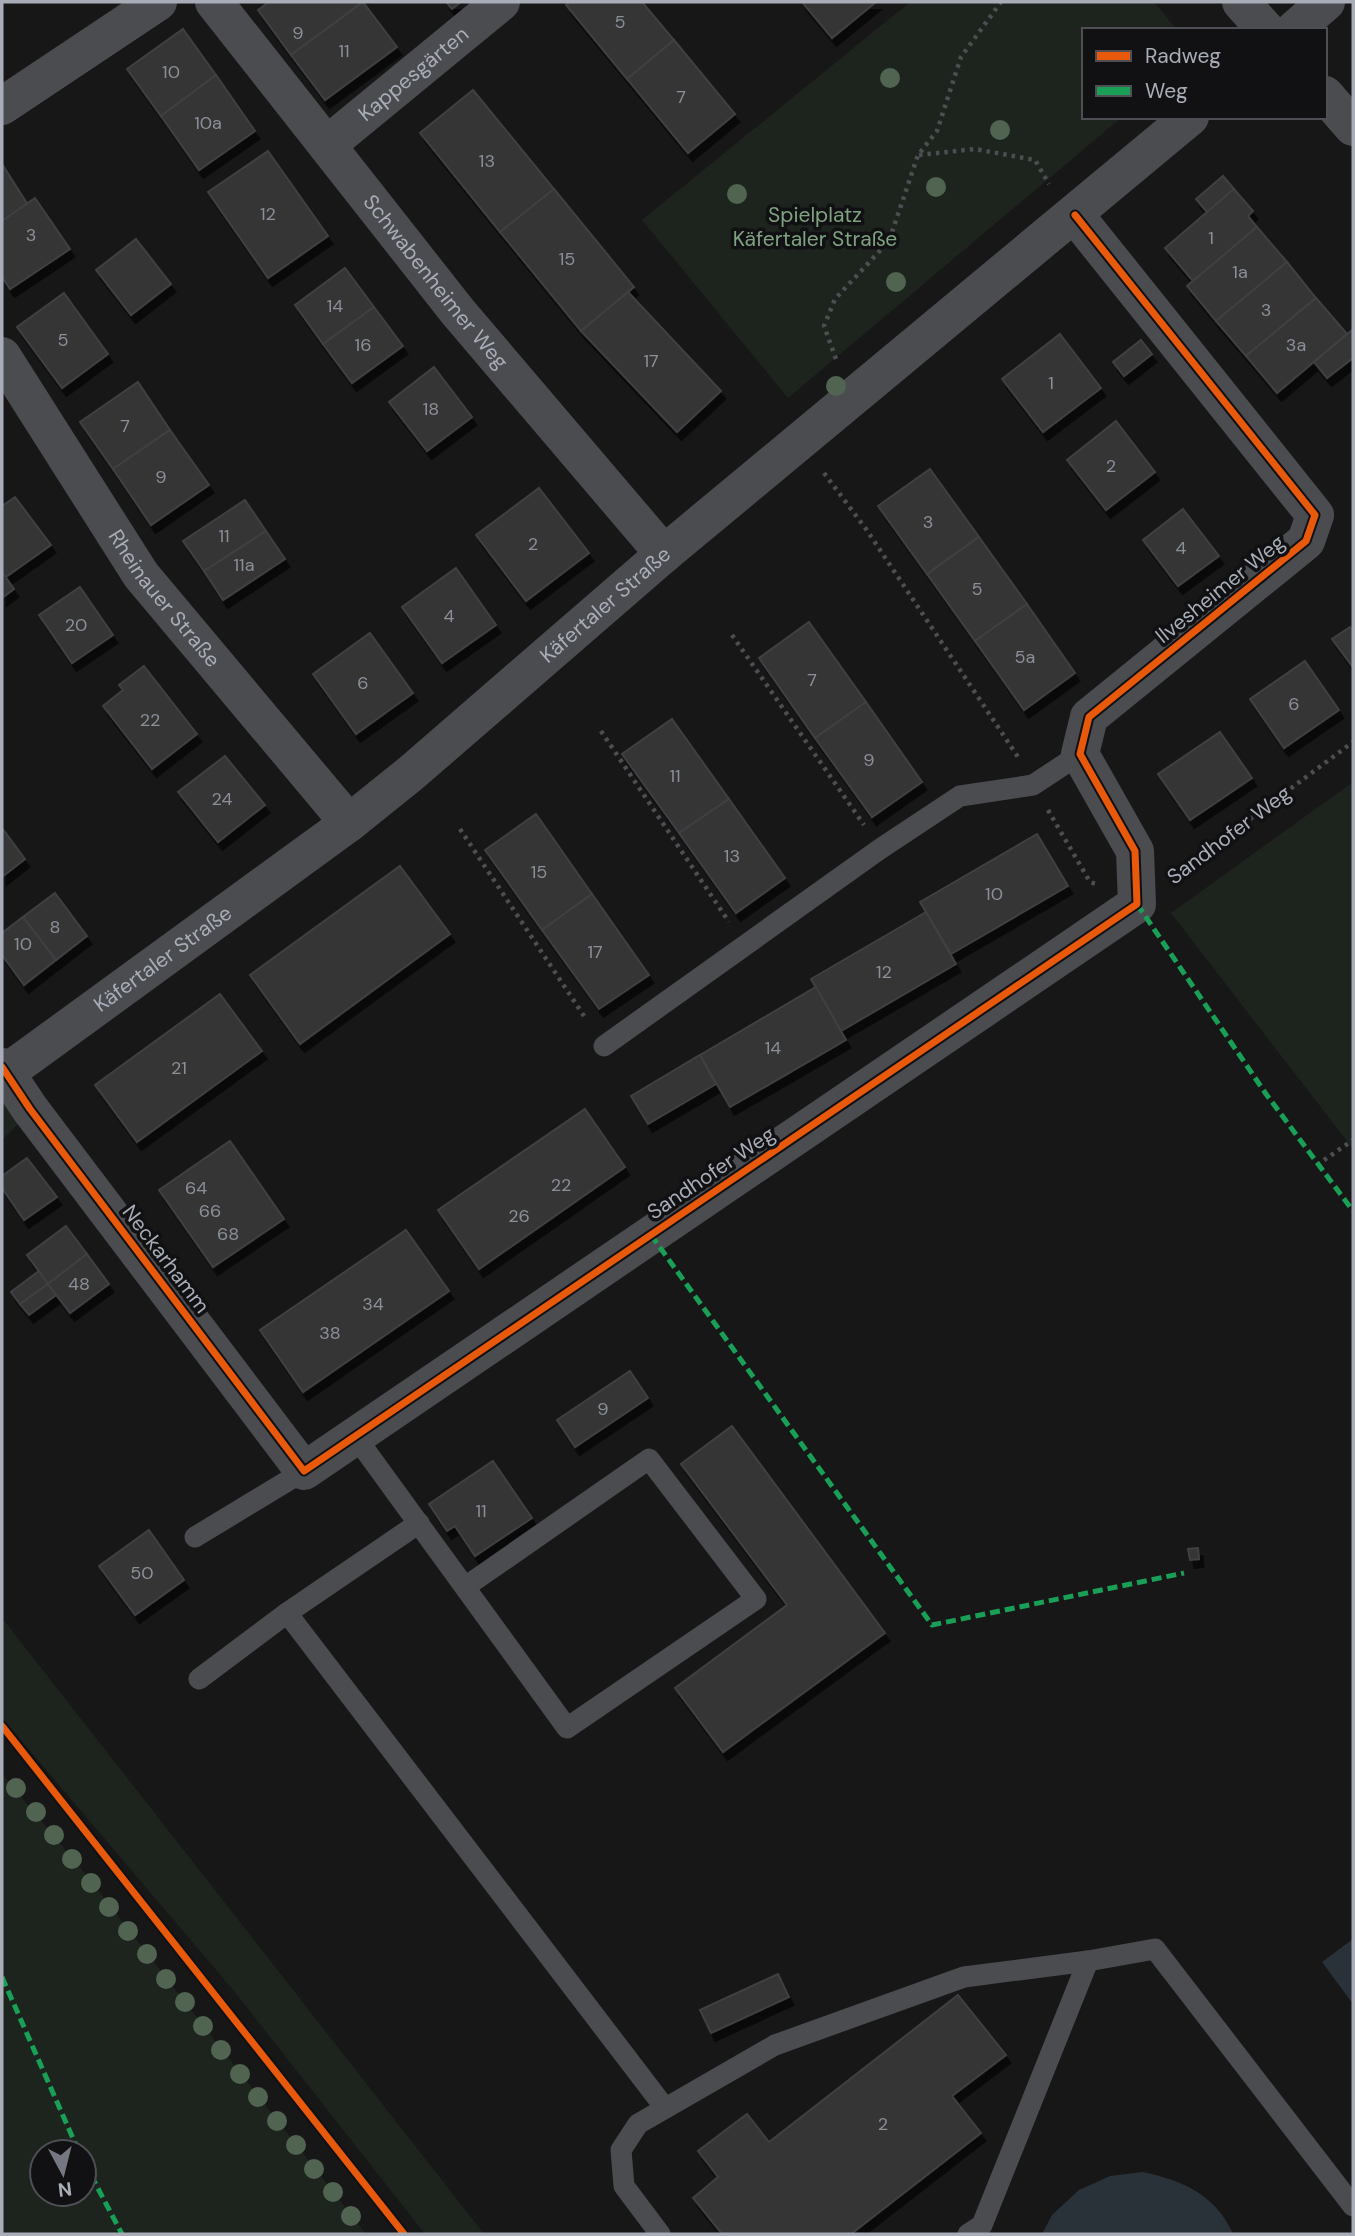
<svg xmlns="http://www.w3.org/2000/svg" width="1355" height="2236" viewBox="0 0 1355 2236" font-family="'DM Sans',sans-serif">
  <defs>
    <filter id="shadow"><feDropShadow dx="4.5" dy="8" stdDeviation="0" flood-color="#0009"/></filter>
  </defs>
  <rect width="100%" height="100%" fill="#171717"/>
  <g fill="#1d241e" fill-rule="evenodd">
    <path d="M910 2H1154L1177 30H1084V117H1122L788 398 642 220Z"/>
    <path d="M1353 782V1149L1171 913Z"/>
    <path d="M2 1101 18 1124 2 1140Z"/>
    <path d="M2 1618 484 2234H425L234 1991 2 1718Z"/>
    <path d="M2 1774 79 1866 366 2234H2ZM84 2152V2194H42V2152Z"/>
  </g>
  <g fill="#2a3239">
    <path d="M1353 1939V2004L1322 1962Z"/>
    <path d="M1143 2172C1183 2181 1215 2194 1233 2234H1042L1052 2215 1079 2190 1110 2176Z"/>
  </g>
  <g fill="#353536" stroke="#3f4043" stroke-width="2" filter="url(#shadow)">
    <path d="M269 2H363L291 55 258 10Z"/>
    <path d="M363 2 397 47 325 100 291 55Z"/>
    <path d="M446 2H461L452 9Z"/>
    <path d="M570 2H642L674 40 627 79 566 5Z"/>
    <path d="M802 2H876L832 38Z"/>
    <path d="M183 29 216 75 161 116 127 69Z"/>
    <path d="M674 40 735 114 688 153 627 79Z"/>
    <path d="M216 75 255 131 199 170 161 116Z"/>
    <path d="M473 90 554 189 500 232 420 133Z"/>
    <path d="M268 151 328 236 268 278 208 192Z"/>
    <path d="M2 164 28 205 2 221Z"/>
    <path d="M1223 176 1234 189 1207 212 1196 199Z"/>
    <path d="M554 189 634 287 581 331 500 232Z"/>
    <path d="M1234 189 1253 211 1248 216 1257 227 1193 281 1165 248Z"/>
    <path d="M35 198 70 249 10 289 2 277V221Z"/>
    <path d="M1257 227 1287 262 1216 321 1187 286Z"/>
    <path d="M136 239 171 284 131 315 96 270Z"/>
    <path d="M1287 262 1316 298 1246 356 1216 321Z"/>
    <path d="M345 268 374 307 323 344 295 305Z"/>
    <path d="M628 292 721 391 677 432 581 331Z"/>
    <path d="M64 293 108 354 62 388 17 327Z"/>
    <path d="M1316 298 1347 334 1277 393 1246 356Z"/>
    <path d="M374 307 403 346 352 383 323 344Z"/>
    <path d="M1352 330 1353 358 1327 378 1314 362Z"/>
    <path d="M1060 334 1101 388 1043 432 1002 379Z"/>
    <path d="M1141 340 1152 354 1124 376 1113 362Z"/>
    <path d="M434 367 472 417 427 451 389 402Z"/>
    <path d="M138 382 170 430 113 469 80 422Z"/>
    <path d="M1116 421 1155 472 1106 510 1067 460Z"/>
    <path d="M170 430 209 485 151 525 113 469Z"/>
    <path d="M930 469 979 537 927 574 878 506Z"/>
    <path d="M539 488 589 553 526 601 476 535Z"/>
    <path d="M15 497 51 545 6 577 2 572V506Z"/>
    <path d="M245 500 266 531 204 571 183 541Z"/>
    <path d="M1183 509 1219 556 1178 586 1143 540Z"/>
    <path d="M266 531 285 559 223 600 204 571Z"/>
    <path d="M979 537 1027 604 975 641 927 574Z"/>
    <path d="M456 568 496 625 442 663 402 607Z"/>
    <path d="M2 572 14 589 2 598Z"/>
    <path d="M80 587 113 635 72 663 39 615Z"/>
    <path d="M1027 604 1075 673 1024 710 975 641Z"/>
    <path d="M809 622 866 702 815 738 759 658Z"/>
    <path d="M1350 627 1353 631 1352 666 1332 639Z"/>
    <path d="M370 633 413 693 356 734 313 674Z"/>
    <path d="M1305 661 1339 710 1284 748 1250 699Z"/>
    <path d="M144 666 197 734 152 769 103 706 123 690 119 685Z"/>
    <path d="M866 702 922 782 872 817 815 738Z"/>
    <path d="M672 719 729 799 679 833 622 754Z"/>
    <path d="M1220 732 1252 778 1190 820 1158 774Z"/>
    <path d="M225 756 265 805 218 842 178 792Z"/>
    <path d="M729 799 785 878 736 913 679 833Z"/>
    <path d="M536 814 592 894 542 930 485 850Z"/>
    <path d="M2 828 25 859 2 877Z"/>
    <path d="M1037 834 1068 886 951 954 920 902Z"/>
    <path d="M400 866 450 934 300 1044 250 975Z"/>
    <path d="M55 893 87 936 56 960 23 917Z"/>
    <path d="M592 894 649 975 599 1009 542 930Z"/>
    <path d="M926 912 956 964 841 1031 811 979Z"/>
    <path d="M23 917 56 960 24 985 2 955V933Z"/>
    <path d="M816 987 846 1040 730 1107 700 1055Z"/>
    <path d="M220 994 262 1051 137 1142 95 1085Z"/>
    <path d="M700 1055 716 1084 648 1124 631 1096Z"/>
    <path d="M585 1109 625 1167 479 1269 438 1210Z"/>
    <path d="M230 1141 284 1219 213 1267 159 1190Z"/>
    <path d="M27 1158 57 1197 24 1220 2 1188V1176Z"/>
    <path d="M66 1226 87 1254 48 1284 27 1255Z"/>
    <path d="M406 1230 449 1291 303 1392 260 1330Z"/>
    <path d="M87 1254 109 1284 70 1313 48 1284Z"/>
    <path d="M39 1271 48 1284 20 1304 11 1292Z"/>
    <path d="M48 1284 56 1295 29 1315 20 1304Z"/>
    <path d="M630 1371 648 1398 575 1447 557 1420Z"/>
    <path d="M732 1426 885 1633 723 1752 675 1688 787 1605 681 1464Z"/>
    <path d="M493 1461 532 1518 475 1556 455 1526 447 1531 429 1504Z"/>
    <path d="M149 1530 184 1580 135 1615 99 1566Z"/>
    <path d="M1198 1548 1199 1559 1190 1560 1188 1549Z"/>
    <path d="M778 1974 789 1997 711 2033 700 2010Z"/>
    <path d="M958 1995 1006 2055 952 2096 981 2133 851 2234H722L693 2198 718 2177 698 2151 747 2114 769 2142Z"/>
  </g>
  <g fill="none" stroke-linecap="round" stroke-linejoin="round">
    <g stroke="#4d4e52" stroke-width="4.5" stroke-dasharray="3.5 5" stroke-linecap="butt">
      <path d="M919 155 975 149 1035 160 1049 184"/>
      <path d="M836 359 824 326 835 299 889 241 918 155 937 131 961 57 1001 2"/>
      <path d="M824 473 866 529 1018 757"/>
      <path d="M732 635 864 825"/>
      <path d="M601 731 729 922"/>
      <path d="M1048 810 1090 882 1096 884"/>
      <path d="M460 829 586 1019"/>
      <path d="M1175 875 1353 742"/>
      <path d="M1317 1165 1353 1140"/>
    </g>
    <g stroke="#4b4c50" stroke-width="21">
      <path d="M604 1046 880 849 960 796 1033 785 1080 754"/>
      <path d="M355 1436 567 1728 756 1599 649 1459 465 1587"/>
      <path d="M419 1523 287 1613 665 2108"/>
      <path d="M195 1537 304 1471"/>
      <path d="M199 1679 287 1613"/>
      <path d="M660 2234 624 2186 621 2150 638 2124 775 2045 964 1977 1088 1961 1155 1949 1353 2206"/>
      <path d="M968 2234 982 2225 1088 1961"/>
    </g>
    <g stroke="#4b4c50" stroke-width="38">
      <path id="s1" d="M214 2 458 312 664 554"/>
      <path d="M1294 30 1326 2"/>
      <path d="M2 106 158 2"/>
      <path id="s2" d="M327 145 501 2"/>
      <path id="s3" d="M2 356 141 575 349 823"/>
      <path d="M2 1067 30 1109 304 1471 1137 904 1135 851 1080 754 1089 717 1306 541 1315 515 1075 215"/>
      <path id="s4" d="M6 1073 349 823 410 774 664 554 1190 117"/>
    </g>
    <g stroke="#4b4c50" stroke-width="38">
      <path d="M1241 2 1266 30"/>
      <path d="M1325 95 1353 127"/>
    </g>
    <g stroke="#1a9f57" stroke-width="5" stroke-dasharray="10 5" stroke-linecap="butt">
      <path d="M1137 904 1266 1094 1353 1211"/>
      <path d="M651 1235 932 1625 1184 1573"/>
      <path d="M2 1977 79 2152"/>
      <path d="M84 2162 122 2234"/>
    </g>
    <defs>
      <g id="cycleway">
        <path d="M2 1067 30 1109 304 1471 1137 904 1135 851 1080 754 1089 717 1306 541 1315 515 1075 215"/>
        <path d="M2 1726 404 2234"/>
      </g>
    </defs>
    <use href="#cycleway" stroke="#111113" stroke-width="11"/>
    <use href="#cycleway" stroke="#e8590c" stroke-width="7"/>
  </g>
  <g fill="#506451">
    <circle cx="890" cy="78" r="10"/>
    <circle cx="1000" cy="130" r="10"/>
    <circle cx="936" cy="187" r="10"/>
    <circle cx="737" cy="194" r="10"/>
    <circle cx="896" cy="282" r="10"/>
    <circle cx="836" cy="386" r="10"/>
    <circle cx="16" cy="1788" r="10"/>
    <circle cx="36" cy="1812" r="10"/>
    <circle cx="54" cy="1835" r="10"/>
    <circle cx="72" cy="1859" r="10"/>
    <circle cx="91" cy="1883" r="10"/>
    <circle cx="109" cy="1907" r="10"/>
    <circle cx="128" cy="1931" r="10"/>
    <circle cx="147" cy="1954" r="10"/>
    <circle cx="166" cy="1979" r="10"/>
    <circle cx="185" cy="2002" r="10"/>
    <circle cx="203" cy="2026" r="10"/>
    <circle cx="221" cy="2050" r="10"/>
    <circle cx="240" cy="2074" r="10"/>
    <circle cx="258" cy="2097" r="10"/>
    <circle cx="277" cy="2121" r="10"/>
    <circle cx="296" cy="2145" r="10"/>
    <circle cx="314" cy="2169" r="10"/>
    <circle cx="333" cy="2192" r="10"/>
    <circle cx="351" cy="2216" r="10"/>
  </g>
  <g text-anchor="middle" stroke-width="7" stroke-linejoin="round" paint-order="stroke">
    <g font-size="18" fill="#8b8f98">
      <text x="620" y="28">5</text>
      <text x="298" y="39">9</text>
      <text x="344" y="57">11</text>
      <text x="171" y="78">10</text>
      <text x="681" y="103">7</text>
      <text x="208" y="129">10a</text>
      <text x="487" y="167">13</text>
      <text x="268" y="220">12</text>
      <text x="31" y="241">3</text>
      <text x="1211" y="244">1</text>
      <text x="567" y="265">15</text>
      <text x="1240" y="278">1a</text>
      <text x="335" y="312">14</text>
      <text x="1266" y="316">3</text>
      <text x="63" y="346">5</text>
      <text x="363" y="351">16</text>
      <text x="1296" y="351">3a</text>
      <text x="651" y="367">17</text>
      <text x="1051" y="389">1</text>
      <text x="431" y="415">18</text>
      <text x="125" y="432">7</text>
      <text x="1111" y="472">2</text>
      <text x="161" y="483">9</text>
      <text x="928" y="528">3</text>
      <text x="224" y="542">11</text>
      <text x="533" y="550">2</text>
      <text x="1181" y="554">4</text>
      <text x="244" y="571">11a</text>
      <text x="977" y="595">5</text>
      <text x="449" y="622">4</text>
      <text x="76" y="631">20</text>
      <text x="1025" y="663">5a</text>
      <text x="812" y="686">7</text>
      <text x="363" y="689">6</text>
      <text x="1294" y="710">6</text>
      <text x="150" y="726">22</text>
      <text x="869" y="766">9</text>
      <text x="675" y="782">11</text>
      <text x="222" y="805">24</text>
      <text x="732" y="862">13</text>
      <text x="539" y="878">15</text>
      <text x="994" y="900">10</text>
      <text x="55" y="933">8</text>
      <text x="23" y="950">10</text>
      <text x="595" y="958">17</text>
      <text x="884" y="978">12</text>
      <text x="773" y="1054">14</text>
      <text x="179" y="1074">21</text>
      <text x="561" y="1191">22</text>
      <text x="196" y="1194">64</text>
      <text x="210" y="1217">66</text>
      <text x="519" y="1222">26</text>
      <text x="228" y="1240">68</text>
      <text x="79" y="1290">48</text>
      <text x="373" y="1310">34</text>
      <text x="330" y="1339">38</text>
      <text x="603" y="1415">9</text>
      <text x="481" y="1517">11</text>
      <text x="142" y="1579">50</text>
      <text x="883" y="2130">2</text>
    </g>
    <g font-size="21" fill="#a8adb8" stroke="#111113">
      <text dy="7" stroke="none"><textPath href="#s2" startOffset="112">Kappesgärten</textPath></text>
      <text dy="7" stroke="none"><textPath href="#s1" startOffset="357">Schwabenheimer Weg</textPath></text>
      <text transform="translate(1220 589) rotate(-39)" y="7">Ilvesheimer Weg</text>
      <text dy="7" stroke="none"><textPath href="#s3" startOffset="292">Rheinauer Straße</textPath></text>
      <text dy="7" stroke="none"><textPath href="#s4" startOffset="761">Käfertaler Straße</textPath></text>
      <text transform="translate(1229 835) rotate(-37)" y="7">Sandhofer Weg</text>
      <text dy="7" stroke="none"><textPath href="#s4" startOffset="194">Käfertaler Straße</textPath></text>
      <text transform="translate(711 1173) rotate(-34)" y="7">Sandhofer Weg</text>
      <text transform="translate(166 1259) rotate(53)" y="7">Neckarhamm</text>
    </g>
    <g font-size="21" fill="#7fa381" stroke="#111113">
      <text x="815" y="222">Spielplatz<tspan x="815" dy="24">Käfertaler Straße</tspan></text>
    </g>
  </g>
  <rect width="1355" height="2236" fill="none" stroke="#a8adb8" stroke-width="7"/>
  <rect x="1082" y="28" width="245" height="91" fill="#111113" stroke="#4d4f55" stroke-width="2"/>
  <rect x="1096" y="51" width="35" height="10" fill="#e8590c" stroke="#4d4f55" stroke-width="2"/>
  <text x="1145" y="63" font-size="21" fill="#a8adb8">Radweg</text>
  <rect x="1096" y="86" width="35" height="10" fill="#1a9f57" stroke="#4d4f55" stroke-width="2"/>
  <text x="1145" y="98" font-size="21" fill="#a8adb8">Weg</text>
  <g transform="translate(63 2173) rotate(173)"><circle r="33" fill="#111113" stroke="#4d4f55" stroke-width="2"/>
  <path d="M0-5L12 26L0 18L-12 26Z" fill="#757880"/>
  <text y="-10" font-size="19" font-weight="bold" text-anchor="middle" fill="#a8adb8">N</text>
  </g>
</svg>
